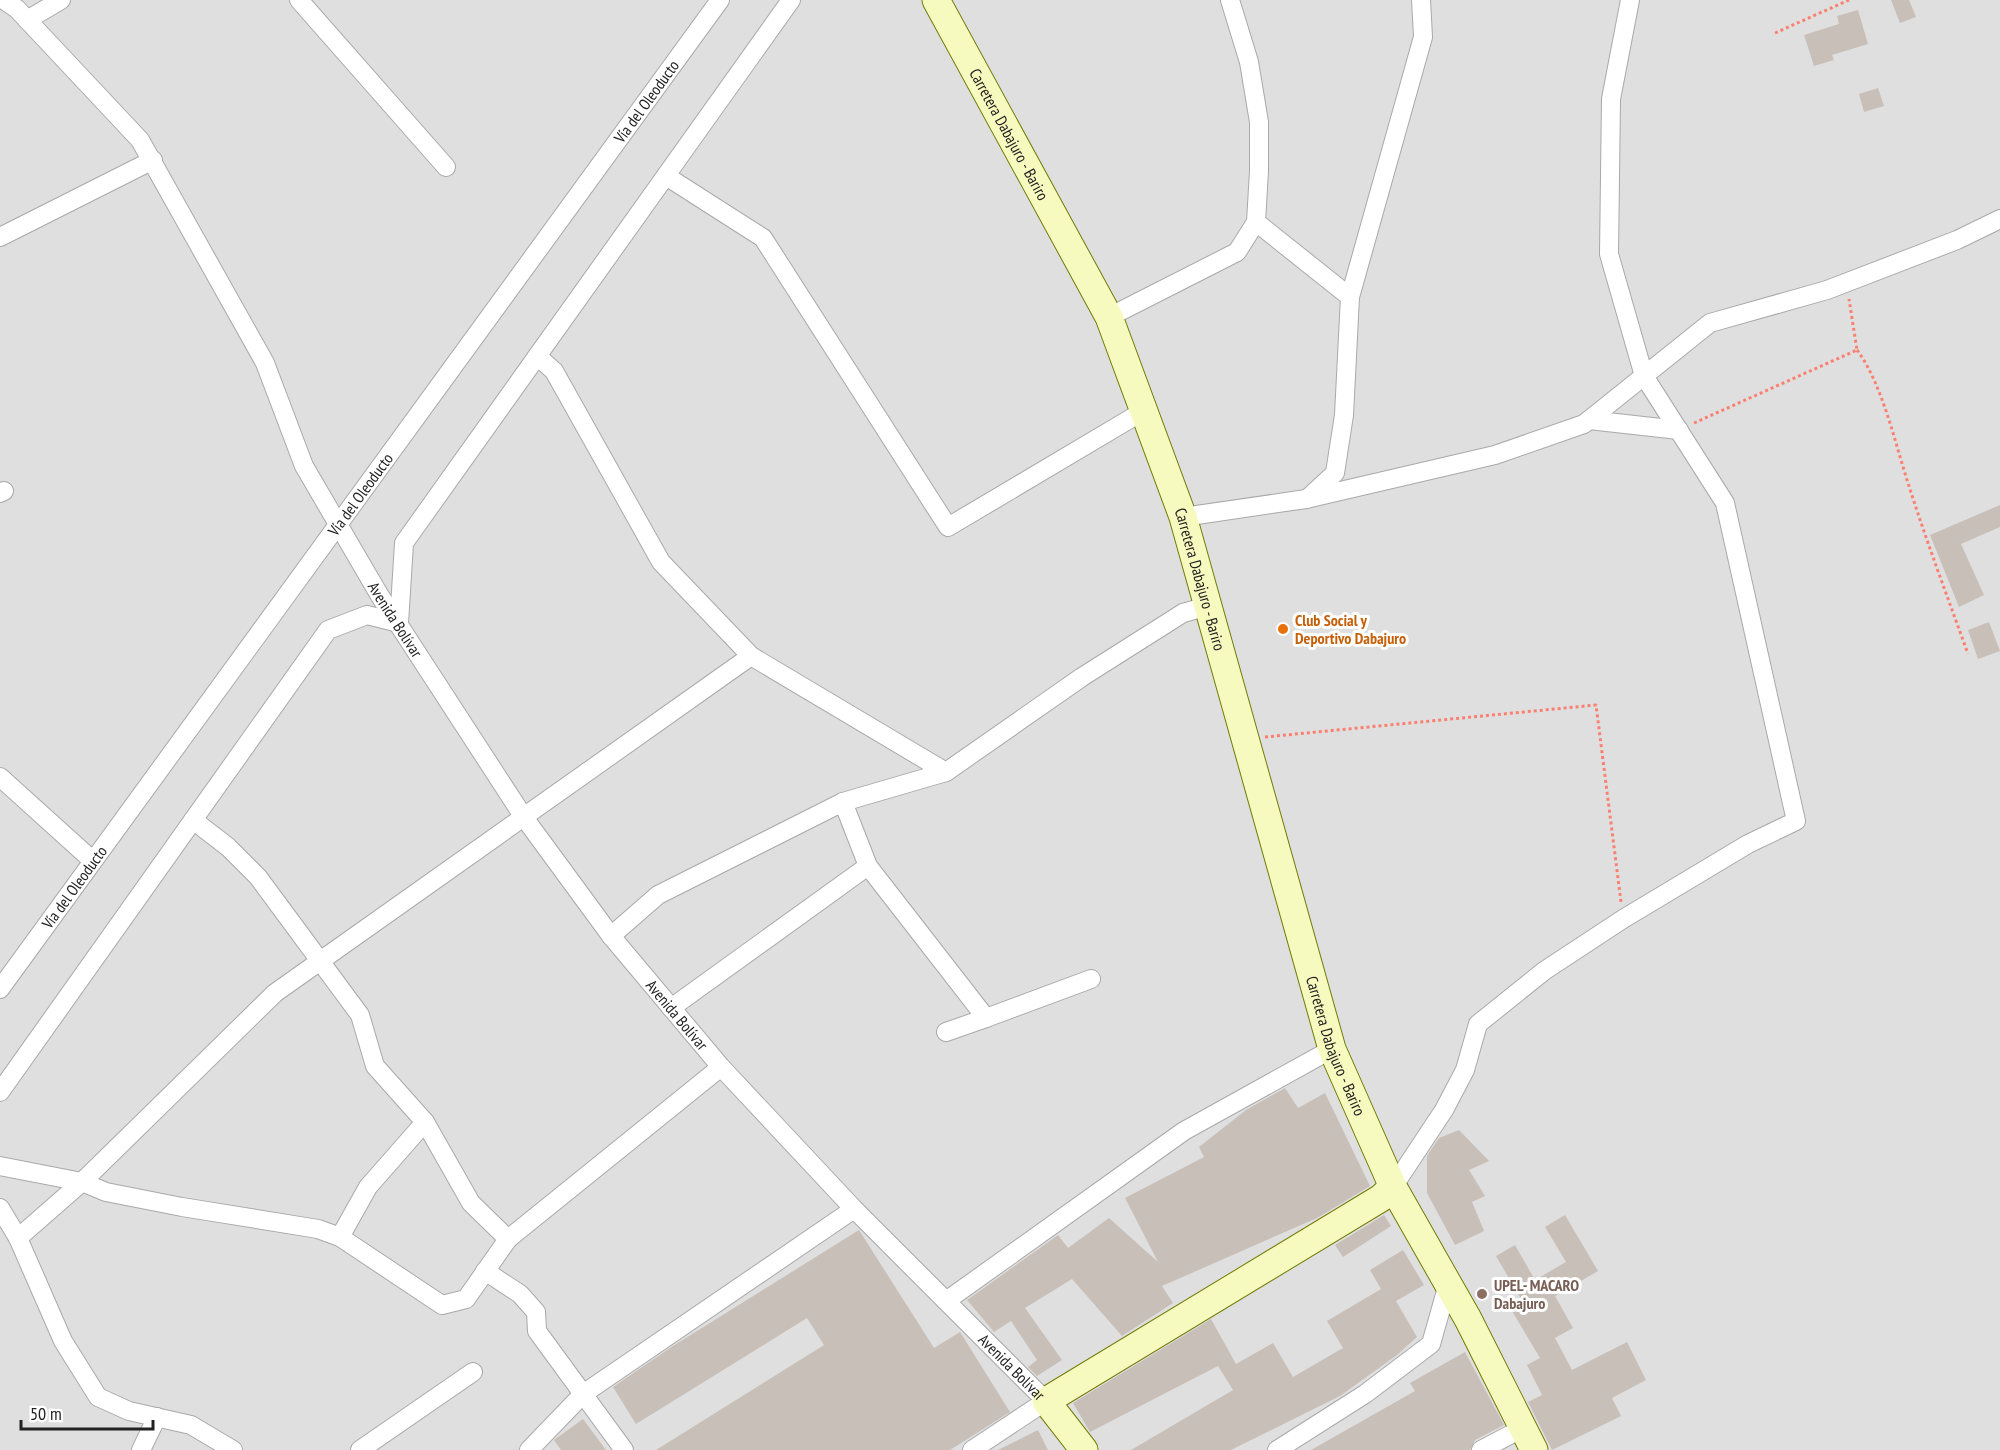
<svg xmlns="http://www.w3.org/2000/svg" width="2000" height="1450" viewBox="0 0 2000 1450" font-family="'PT Sans Narrow',sans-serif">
  <rect width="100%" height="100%" fill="#f2efe9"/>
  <rect fill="#e0dfdf" x="0" y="0" width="2000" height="1450"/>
  <g fill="#c7bfb8">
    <path d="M1891 0H1909L1916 17 1900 23Z"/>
    <path d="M1858 10 1868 44 1832 55 1834 60 1814 66 1804 35 1839 24 1837 16Z"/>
    <path d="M1878 88 1884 106 1864 112 1859 94Z"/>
    <path d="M2000 505V527L1961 544 1984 595 1959 607 1930 535Z"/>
    <path d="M1989 622 2000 651 1978 659 1968 630Z"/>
    <path d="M1285 1088 1298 1108 1325 1093 1370 1186 1317 1218 1162 1286 1173 1303 1122 1336 1072 1279 1025 1308 1062 1360 1037 1376 1028 1367 1037 1360 1011 1321 994 1332 967 1300 1058 1235 1068 1248 1109 1218 1158 1262 1125 1198 1204 1157 1199 1147 1246 1110Z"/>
    <path d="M1459 1130 1489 1161 1469 1170 1485 1196 1472 1202 1484 1231 1455 1245 1427 1193V1156L1439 1138Z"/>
    <path d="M1384 1215 1391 1226 1343 1257 1335 1245Z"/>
    <path d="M1565 1215 1598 1271 1555 1296 1573 1328 1555 1338 1572 1370 1627 1342 1646 1380 1612 1398 1621 1416 1552 1450 1528 1402 1542 1395 1527 1365 1540 1358 1512 1311 1524 1304 1496 1256 1515 1245 1535 1280 1566 1262 1545 1227Z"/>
    <path d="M859 1230 934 1348 960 1332 1010 1412 950 1450H656L824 1345 807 1318 636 1424 613 1387 673 1346Z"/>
    <path d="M1403 1250 1424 1285 1396 1301 1417 1337 1397 1355 1340 1396 1231 1450H1131L1233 1390 1218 1366 1090 1432 1073 1403 1211 1319 1236 1364 1273 1343 1293 1377 1343 1348 1327 1321 1381 1289 1370 1270Z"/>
    <path d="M1465 1352 1504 1425 1475 1440 1470 1450H1311L1415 1391 1410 1383Z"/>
    <path d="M583 1419 606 1450H561L554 1440Z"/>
    <path d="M1038 1430 1048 1450H998Z"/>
  </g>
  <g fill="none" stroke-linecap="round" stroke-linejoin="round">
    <defs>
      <g id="street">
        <path id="s1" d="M4 0 17 9 140 140 265 363 304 466 380 596 523 816 611 936 721 1067 854 1209 1046 1401 972 1450"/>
        <path d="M299 0 446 167"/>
        <path d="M27 20 61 0"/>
        <path d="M666 176 763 238 948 527 1145 410"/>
        <path d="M1256 222 1350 297 1344 415 1335 473 1307 499"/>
        <path d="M0 237 153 160"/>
        <path d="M1350 297 1423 37 1421 0"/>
        <path d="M1109 317 1237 252 1256 222 1259 171V122L1249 62 1230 0"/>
        <path d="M537 356 554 371 661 562 751 656 946 772 1082 677 1183 613 1208 606"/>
        <path d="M1589 420 1679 430"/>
        <path d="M0 493 4 491"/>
        <path d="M1183 517 1306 499 1495 455 1584 424 1710 323 1827 290 1957 240 2000 219"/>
        <path d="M0 777 93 861"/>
        <path d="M843 802 868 866 986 1018 946 1032"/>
        <path d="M193 820 228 847 258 877 360 1015 375 1066 425 1122 471 1203 508 1239"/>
        <path d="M611 936 658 895 843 802 946 772"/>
        <path id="s2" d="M0 989 720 0"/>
        <path d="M671 1008 868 866"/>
        <path d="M986 1018 1091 979"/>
        <path d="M0 1092 328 630 367 615 399 623 404 543 791 0"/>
        <path d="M0 1166 82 1182 106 1192 182 1207 318 1229 340 1237 442 1305 466 1299 508 1239 721 1067"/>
        <path d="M1393 1187 1444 1110 1465 1070 1478 1024 1544 971 1623 919 1748 844 1796 821 1725 503 1644 376 1609 254 1611 99 1630 0"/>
        <path d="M0 1208 18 1238 63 1341 98 1397 129 1411 191 1425 233 1450"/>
        <path d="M340 1237 368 1187 425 1122"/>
        <path d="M18 1238 82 1182 275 993 751 656"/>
        <path d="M485 1271 520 1294 536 1312 537 1331 624 1450"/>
        <path d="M946 1301 1184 1131 1332 1049"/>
        <path d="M141 1450 157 1417"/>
        <path d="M360 1450 473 1372"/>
        <path d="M529 1450 583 1394 854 1209"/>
        <path d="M1277 1450 1365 1394 1431 1344 1448 1284"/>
        <path d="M1481 1450 1523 1428"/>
      </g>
      <g id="secondary">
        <path id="s3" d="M936 0 1109 317 1183 517 1332 1049 1393 1187 1468 1319 1534 1450"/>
        <path d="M1084 1450 1046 1401 1381 1198 1393 1187"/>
      </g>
    </defs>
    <use href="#street" stroke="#a9a9a9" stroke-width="20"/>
    <use href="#secondary" stroke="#707d05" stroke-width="29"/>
    <g stroke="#fa8072" stroke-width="3" stroke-dasharray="3 3" stroke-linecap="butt">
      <path d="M1775 33 1849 0"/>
      <path d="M1857 350C1883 385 1895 444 1909 486 1927 543 1948 598 1968 654"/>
      <path d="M1694 423 1857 350 1849 299"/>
      <path d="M1265 737 1596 705 1621 902"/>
    </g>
    <use href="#street" stroke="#fff" stroke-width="18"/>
    <use href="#secondary" stroke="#f7fabf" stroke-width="27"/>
  </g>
  <circle fill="#e8710a" stroke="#fff" stroke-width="2" cx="1283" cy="629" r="6"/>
  <circle fill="#8d6e63" stroke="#fff" stroke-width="2" cx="1482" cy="1294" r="6"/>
  <g text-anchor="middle" stroke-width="6" stroke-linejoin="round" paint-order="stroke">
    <g font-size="16" fill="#222" stroke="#fff">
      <text dy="6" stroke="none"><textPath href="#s2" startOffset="1098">Vía del Oleoducto</textPath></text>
      <text dy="6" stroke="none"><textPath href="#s3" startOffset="153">Carretera Dabajuro - Bariro</textPath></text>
      <text dy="6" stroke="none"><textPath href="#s2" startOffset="612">Vía del Oleoducto</textPath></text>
      <text dy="6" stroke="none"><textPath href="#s3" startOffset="639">Carretera Dabajuro - Bariro</textPath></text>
      <text dy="6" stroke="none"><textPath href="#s1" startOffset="740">Avenida Bolívar</textPath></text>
      <text dy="6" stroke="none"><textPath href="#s2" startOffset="126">Vía del Oleoducto</textPath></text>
      <text dy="6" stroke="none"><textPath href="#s1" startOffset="1226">Avenida Bolívar</textPath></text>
      <text dy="6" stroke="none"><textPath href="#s3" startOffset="1125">Carretera Dabajuro - Bariro</textPath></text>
      <text dy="6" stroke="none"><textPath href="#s1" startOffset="1712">Avenida Bolívar</textPath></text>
    </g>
    <g font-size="16" font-weight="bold" fill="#c56008" stroke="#fff" text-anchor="start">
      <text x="1295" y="626">Club Social y<tspan x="1295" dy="18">Deportivo Dabajuro</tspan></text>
    </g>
    <g font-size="16" font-weight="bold" fill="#785e54" stroke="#fff" text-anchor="start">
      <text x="1494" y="1291">UPEL- MACARO<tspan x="1494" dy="18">Dabajuro</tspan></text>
    </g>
  </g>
  <path d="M21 1420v9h132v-9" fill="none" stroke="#222222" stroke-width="3"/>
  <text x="30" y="1420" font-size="18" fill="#222222" stroke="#ffffff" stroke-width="4.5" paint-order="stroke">50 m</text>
</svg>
